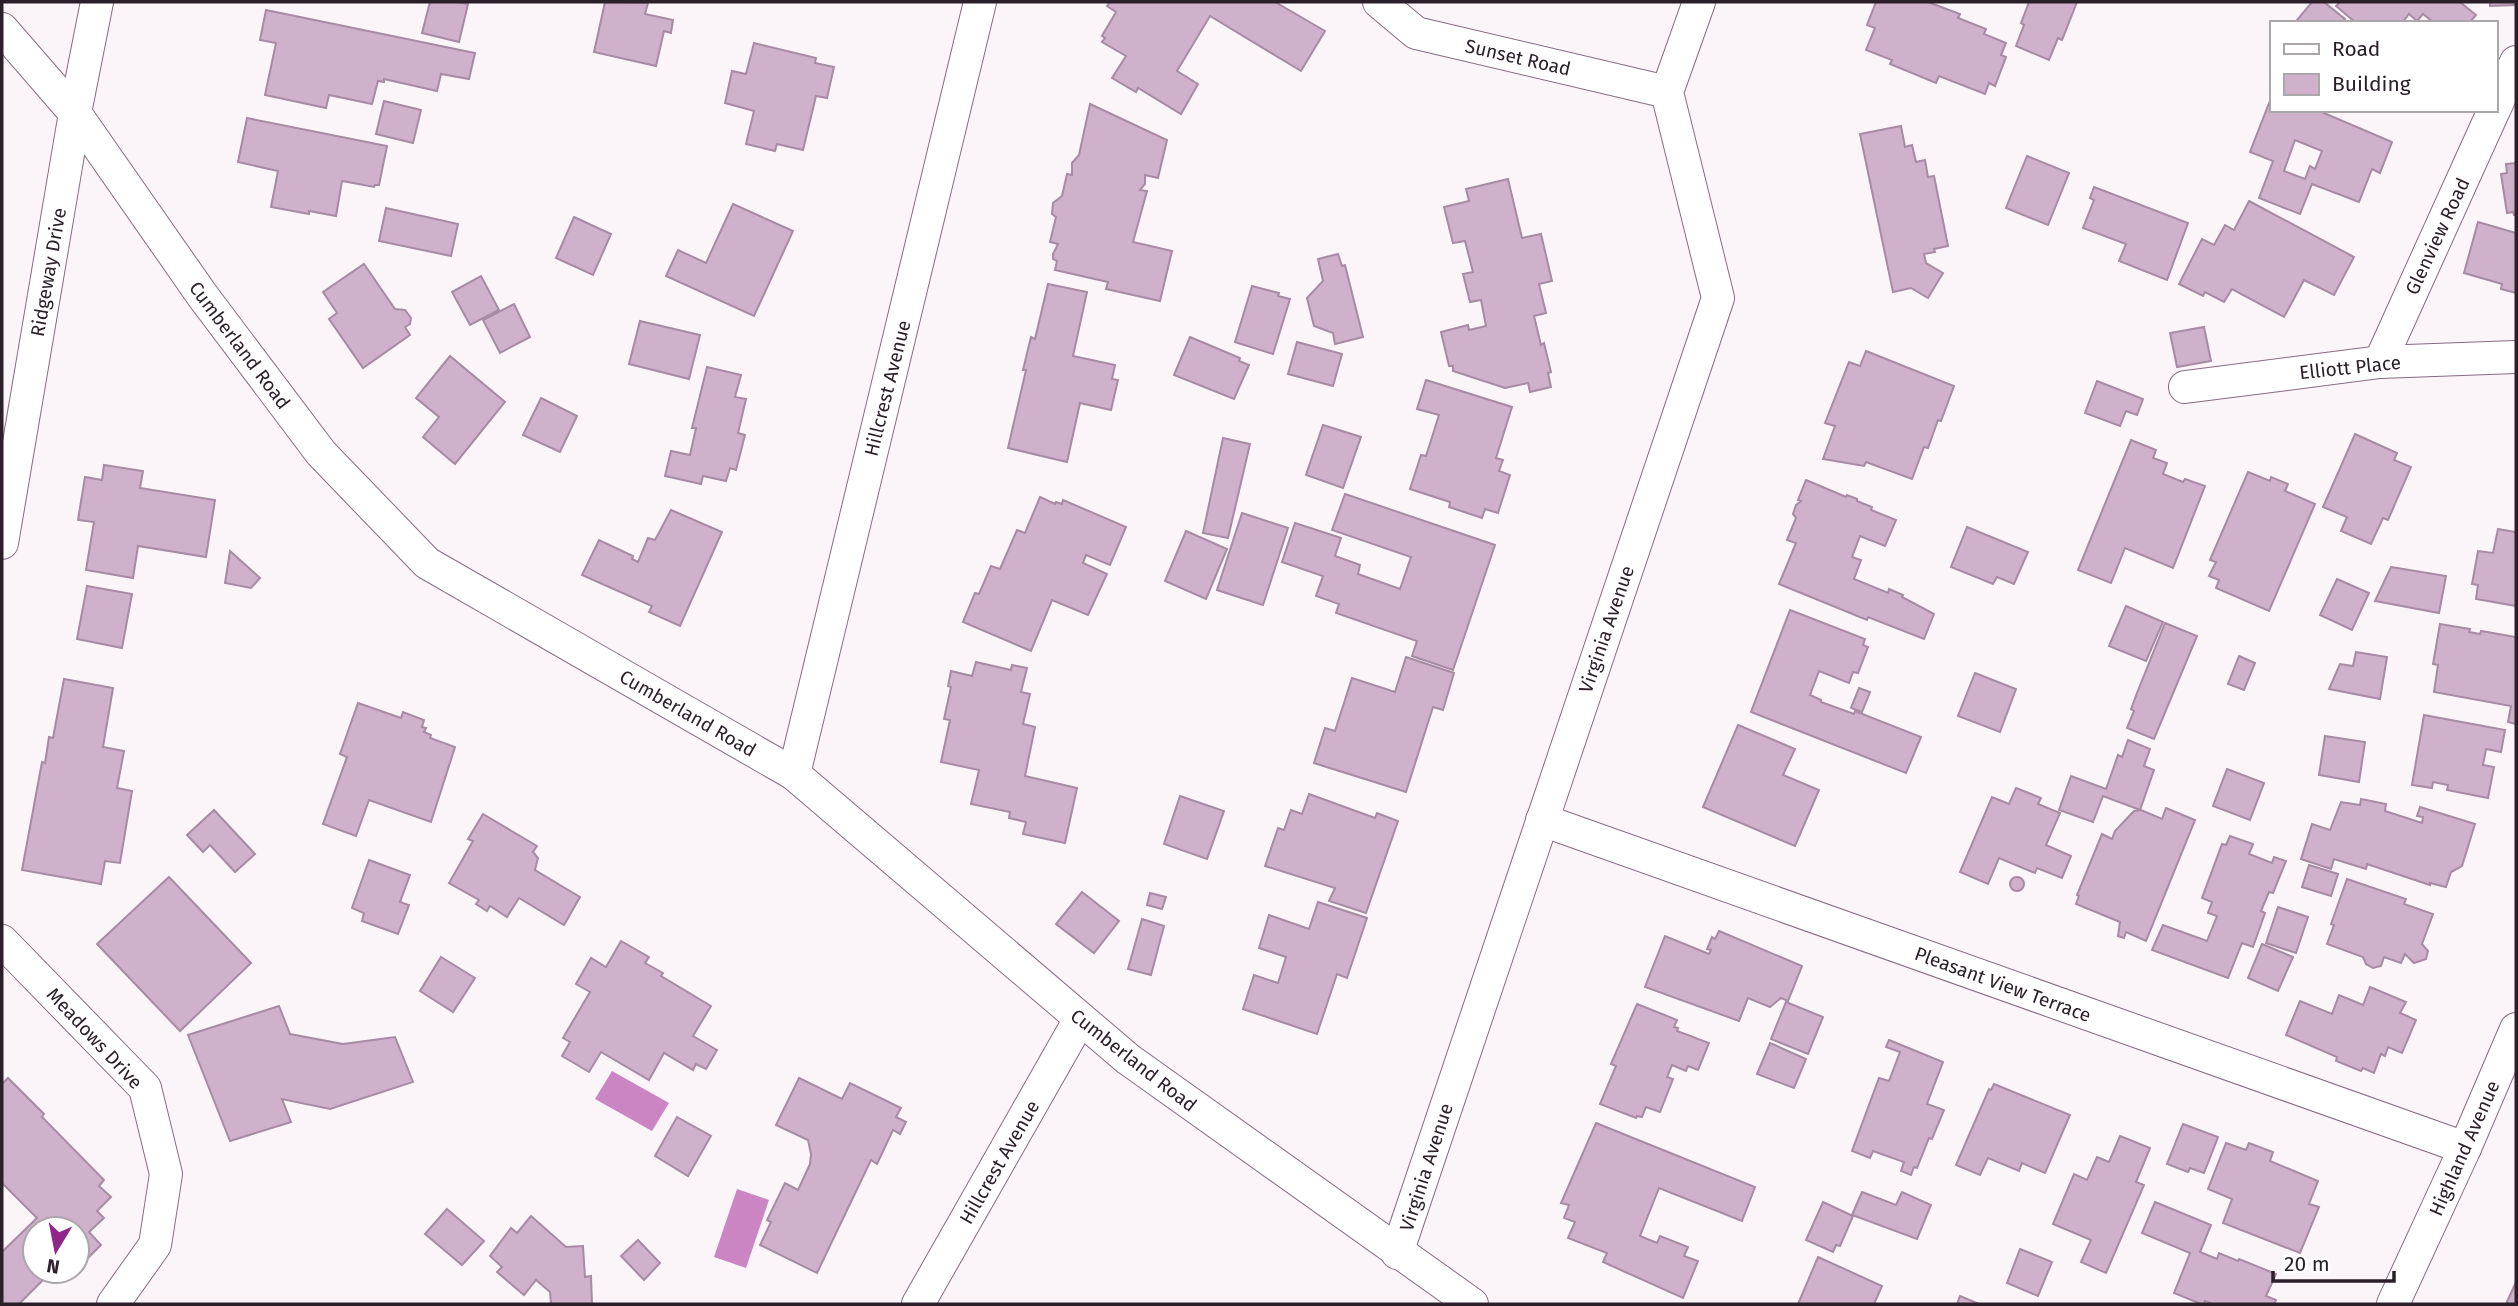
<svg xmlns="http://www.w3.org/2000/svg" width="2518" height="1306" viewBox="0 0 2518 1306" font-family="'Fira Sans',sans-serif">
  <rect width="100%" height="100%" fill="#fbf5fa"/>
  <g fill="#cb85c3">
    <path d="M612 1071 669 1103 652 1131 595 1099Z"/>
    <path d="M737 1189 769 1200 746 1268 714 1257Z"/>
  </g>
  <g fill="#cfb1cb" stroke="#a78aa3" stroke-width="2" fill-rule="evenodd">
    <path d="M430 2H457L468 4 459 42 422 33Z"/>
    <path d="M605 2 648 3 645 14 673 20 671 33 664 31 656 66 594 52Z"/>
    <path d="M1110 2H1275L1325 31 1301 71 1210 16 1177 71 1198 84 1181 114 1138 88 1136 92 1112 78 1126 56 1102 42 1105 38 1102 36 1116 12 1107 6Z"/>
    <path d="M1876 2H1928L1960 14 1958 18 1986 29 1984 34 2006 43 2001 55 2006 57 1995 86 1989 83 1985 94 1939 76 1936 83 1890 64 1892 60 1866 50 1875 28 1867 25Z"/>
    <path d="M2029 2H2077L2062 40 2058 38 2049 60 2016 46 2024 25 2021 23Z"/>
    <path d="M2312 2H2324L2345 19 2342 23H2299L2297 20Z"/>
    <path d="M2340 2H2460L2476 15 2469 23H2434L2423 14 2417 21 2409 14 2402 23H2356L2336 6Z"/>
    <path d="M2490 2H2516V5L2490 6Z"/>
    <path d="M266 10 475 53 469 79 441 74 437 91 384 79V82L378 81 372 104 329 95 326 108 265 95 276 43 260 40Z"/>
    <path d="M754 43 816 58 815 63 834 67 827 98 816 96 803 150 777 144 775 151 746 144 754 111 725 103 732 71 746 74Z"/>
    <path d="M2271 98V110H2317L2392 142 2380 173 2372 169 2359 202 2312 184 2300 214 2259 198 2273 161 2250 152ZM2295 140 2322 151 2315 169 2310 166 2305 179 2284 171Z"/>
    <path d="M384 101 421 110 413 143 376 134Z"/>
    <path d="M1090 104 1167 140 1158 178 1145 175V184L1140 190 1147 191 1133 242 1172 251 1160 301 1106 289 1108 282 1055 270 1057 261 1053 259V254L1058 244 1050 242 1056 217 1052 214 1053 203 1062 196 1067 174 1072 175V163L1079 155Z"/>
    <path d="M247 118 387 146 379 185H375L374 187 342 181 336 216 309 211V214L271 207 278 171 238 162Z"/>
    <path d="M1901 126 1905 147 1912 145 1916 162 1925 160 1928 177 1934 176 1948 246 1934 249 1935 252 1924 254 1926 263 1943 273 1928 298 1911 288 1893 292 1860 134Z"/>
    <path d="M2027 156 2069 173 2048 225 2006 208Z"/>
    <path d="M2516 163V215H2514L2513 212 2507 213 2501 174 2507 173 2506 164Z"/>
    <path d="M1508 179 1522 238 1541 234 1552 281 1539 284 1546 313 1534 316 1541 345 1544 343 1551 372 1548 373 1551 387 1530 392 1528 383 1505 388 1453 371V366H1449L1441 332 1468 325 1469 330 1486 326 1481 300 1470 302 1463 274 1473 272 1465 241 1453 243 1444 207 1469 201 1466 189Z"/>
    <path d="M2094 187 2188 223 2167 280 2119 261 2126 244 2083 228 2094 200 2090 198Z"/>
    <path d="M2249 201 2354 257 2334 295 2304 280 2284 317 2232 289 2224 302 2205 292 2203 296 2179 284 2202 239 2214 245 2225 225 2234 230Z"/>
    <path d="M733 204 793 231 754 316 666 276 678 250 706 263Z"/>
    <path d="M386 208 458 224 451 256 379 241Z"/>
    <path d="M574 217 611 234 593 275 556 258Z"/>
    <path d="M2478 222 2516 233V293L2501 289 2502 284 2464 273Z"/>
    <path d="M1338 254 1342 266 1345 265 1363 337 1335 344 1333 333 1314 326 1307 298 1323 281 1318 259Z"/>
    <path d="M364 264 395 309 405 310 411 318 410 324 405 327 410 335 363 368 329 319 337 313 323 292Z"/>
    <path d="M481 276 499 310 470 325 452 292Z"/>
    <path d="M1048 284 1087 292 1073 356 1115 365 1112 379 1118 380 1111 410 1080 403 1067 462 1008 448 1026 370H1023L1031 337 1035 339Z"/>
    <path d="M1252 286 1279 293 1278 296 1290 299 1273 354 1235 342Z"/>
    <path d="M514 304 530 337 500 353 483 320Z"/>
    <path d="M640 321 700 335 689 379 629 364Z"/>
    <path d="M2204 327 2211 361 2177 367 2170 333Z"/>
    <path d="M1190 337 1240 358 1239 361 1249 365 1234 399 1174 375Z"/>
    <path d="M1297 342 1342 354 1333 386 1288 374Z"/>
    <path d="M1866 351 1954 386 1941 421 1938 420 1928 448 1924 447 1912 479 1866 462 1864 466 1823 459 1835 426 1825 423 1849 362 1860 366Z"/>
    <path d="M450 356 505 402 455 464 423 437 439 417 416 398Z"/>
    <path d="M707 367 741 375 735 397 746 399 738 433 745 435 736 470 730 468 726 481 703 476 701 484 665 476 671 451 690 455 696 428H692Z"/>
    <path d="M1426 380 1512 407 1496 458 1503 460 1499 471 1510 475 1498 513 1485 509 1482 518 1449 507 1450 502 1410 489 1421 455 1426 456 1439 415 1417 409Z"/>
    <path d="M2097 381 2143 399 2137 415 2126 411 2120 426 2085 413Z"/>
    <path d="M541 398 577 416 560 452 523 435Z"/>
    <path d="M1323 425 1361 437 1343 488 1306 475Z"/>
    <path d="M2355 434 2397 453 2394 460 2411 467 2388 520 2383 518 2371 544 2341 531 2347 517 2323 507Z"/>
    <path d="M1223 438 1250 444 1228 538 1203 533Z"/>
    <path d="M2131 440 2156 450 2153 458 2167 463 2163 474 2183 482 2185 479 2205 486 2173 568 2125 548 2111 583 2078 570Z"/>
    <path d="M104 465 143 471 140 488 215 500 206 557 138 546 133 578 86 570 94 522 78 520 85 477 102 480Z"/>
    <path d="M2248 472 2270 481 2271 477 2288 484 2285 491 2315 504 2269 611 2216 588 2219 580 2209 576 2216 562 2210 560Z"/>
    <path d="M1806 480 1846 497 1847 495 1857 499V501L1872 507 1871 510 1896 520 1885 546 1860 536 1852 557 1861 560 1854 579 1888 593 1889 589 1903 595 1902 597 1934 614 1924 639 1868 617 1867 620 1779 584 1796 543 1787 540 1796 518 1793 514 1796 505 1801 501 1798 500Z"/>
    <path d="M1345 494 1495 545 1453 670 1412 656 1417 641 1336 613 1339 604 1316 596 1323 576 1282 562 1295 523 1341 538 1335 556 1360 565 1358 574 1400 589 1411 557 1332 530Z"/>
    <path d="M1040 497 1055 504 1056 502 1062 504 1063 500 1126 527 1110 565 1086 555 1083 563 1107 574 1088 615 1052 600 1031 651 963 622 975 593 979 594 991 566 1000 569 1017 530 1025 533Z"/>
    <path d="M671 510 722 532 680 626 649 612 652 606 582 575 599 540 633 556 632 559 638 562 648 538 655 540Z"/>
    <path d="M1242 513 1288 528 1263 605 1217 590Z"/>
    <path d="M1967 527 2028 552 2014 584 1997 577 1993 584 1951 567Z"/>
    <path d="M2498 529 2516 532V606L2476 599 2478 585 2472 584 2478 551 2493 553Z"/>
    <path d="M1186 531 1227 549 1206 599 1165 581Z"/>
    <path d="M230 551 260 578 251 588 225 583Z"/>
    <path d="M2391 567 2446 576 2439 613 2375 601Z"/>
    <path d="M2337 579 2369 593 2352 630 2320 615Z"/>
    <path d="M87 586 132 594 122 648 77 639Z"/>
    <path d="M2126 606 2163 622 2146 661 2109 646Z"/>
    <path d="M1790 610 1865 639 1863 645 1868 647 1858 673 1853 672 1849 683 1819 671 1810 695 1821 700V702L1854 714 1855 711 1921 737 1906 773 1751 712Z"/>
    <path d="M2165 623 2197 636 2154 739 2127 728 2134 711 2131 709 2137 693Z"/>
    <path d="M2440 624 2470 629 2469 632 2480 634 2481 631 2516 637V724L2508 722 2511 706 2434 692 2438 665 2433 664Z"/>
    <path d="M2356 652 2387 657 2380 699 2329 689 2340 664 2353 666Z"/>
    <path d="M2239 656 2255 663 2244 690 2228 684Z"/>
    <path d="M1406 657 1454 673 1443 710 1433 707 1406 792 1314 763 1325 728 1335 731 1352 678 1395 692Z"/>
    <path d="M976 662 1011 670 1012 665 1027 668 1021 692 1030 694 1023 724 1035 727 1025 776 1077 788 1065 843 1023 834 1026 822 1009 818 1010 812 971 804 979 770 941 762 950 720 944 719 951 687 948 686 951 671 972 676Z"/>
    <path d="M1975 673 2016 689 2000 732 1958 716Z"/>
    <path d="M64 679 113 688 103 747 124 751 117 788 132 791 120 863 105 861 101 884 22 870 42 762 45 763 49 737 53 738Z"/>
    <path d="M1859 688 1870 692 1862 712 1851 708Z"/>
    <path d="M358 703 401 718 403 712 424 720 422 727 426 728 424 732 431 735 430 738 455 747 431 822 369 800 356 836 323 824 347 757 340 754Z"/>
    <path d="M2424 715 2505 730 2501 752 2486 749 2483 765 2494 767 2488 798 2447 790 2448 785 2433 782 2432 788 2412 785Z"/>
    <path d="M1738 725 1795 749 1783 775 1819 790 1795 846 1703 807Z"/>
    <path d="M2325 736 2365 742 2359 782 2319 775Z"/>
    <path d="M2128 740 2150 749 2144 766 2154 770 2140 810 2103 796 2093 822 2059 810 2071 776 2106 789 2118 755 2122 757Z"/>
    <path d="M2227 769 2264 783 2250 820 2213 806Z"/>
    <path d="M2016 788 2041 798 2038 804 2060 813 2046 845 2071 856 2062 878 2037 868 2035 873 1999 858 1988 884 1960 872 1992 797 2009 804Z"/>
    <path d="M1309 794 1375 818 1377 813 1398 821 1366 913 1329 901 1335 888 1265 866 1278 828 1284 830 1291 810 1302 814Z"/>
    <path d="M1180 796 1224 811 1207 859 1164 844Z"/>
    <path d="M2361 799 2386 804 2385 811 2422 823 2423 817 2417 816 2420 807 2475 824 2462 866 2451 872 2446 887 2430 883V885L2367 864 2366 869 2334 859 2331 869 2301 859 2312 824 2330 830 2341 802 2360 805Z"/>
    <path d="M2166 808 2195 820 2146 941 2126 932 2124 938 2118 936 2120 922 2076 904 2079 896 2077 895 2102 834 2112 839 2115 831 2134 811 2141 810 2162 819Z"/>
    <path d="M214 810 255 854 235 872 210 845 203 852 187 835Z"/>
    <path d="M483 814 537 846 533 852 538 858 535 870 580 897 564 925 519 898 507 917 490 906 487 911 476 904 479 900 449 883 473 841 468 839Z"/>
    <path d="M2230 836 2253 844 2249 854 2272 863 2274 857 2286 861 2273 893 2269 892 2261 911 2265 913 2253 947 2242 943 2228 978 2152 950 2163 925 2207 941 2217 916 2208 913 2212 902 2202 898 2222 844 2226 845Z"/>
    <path d="M369 860 410 875 400 902 409 905 398 934 362 921 364 913 352 908Z"/>
    <path d="M2309 865 2338 874 2331 896 2302 887Z"/>
    <path d="M169 877 251 963 180 1031 97 944Z"/>
    <circle cx="2017" cy="884" r="7"/>
    <path d="M2347 879 2406 899 2404 904 2433 914 2422 944 2428 951 2426 959 2414 963 2405 954 2401 963 2384 957 2381 966 2373 968 2366 964 2363 957 2327 944 2334 925 2331 924Z"/>
    <path d="M1082 892 1119 921 1094 953 1056 924Z"/>
    <path d="M1150 893 1166 897 1162 909 1147 905Z"/>
    <path d="M1318 902 1367 918 1347 978 1337 974 1317 1034 1243 1009 1254 975 1278 983 1286 957 1259 948 1269 915 1309 929Z"/>
    <path d="M2278 907 2308 917 2296 953 2266 943Z"/>
    <path d="M1142 919 1164 926 1151 975 1128 969Z"/>
    <path d="M1719 931 1802 966 1788 1001 1781 998 1770 1007 1748 998 1739 1021 1645 987 1665 936 1709 954 1711 950 1707 949 1712 937 1715 939Z"/>
    <path d="M621 941 649 957 645 963 663 973 661 976 711 1006 693 1036 717 1050 706 1069 696 1064 693 1070 664 1053 649 1080 601 1052 589 1072 562 1056 570 1042 563 1038 590 992 576 984 591 958 606 967Z"/>
    <path d="M2262 944 2293 957 2278 991 2248 978Z"/>
    <path d="M441 957 475 978 453 1012 420 991Z"/>
    <path d="M2370 987 2406 1002 2400 1013 2416 1020 2402 1053 2388 1047 2385 1056 2381 1054 2374 1073 2363 1068 2361 1071 2336 1061 2337 1057 2286 1035 2300 1001 2332 1014 2339 995 2363 1005Z"/>
    <path d="M1786 1002 1823 1017 1808 1054 1771 1039Z"/>
    <path d="M1637 1004 1677 1020 1674 1027 1678 1028 1677 1031 1709 1043 1698 1070 1688 1066 1686 1071 1672 1065 1667 1077 1673 1079 1660 1112 1646 1107 1642 1117 1637 1116 1636 1118 1600 1104 1616 1066 1611 1064Z"/>
    <path d="M279 1006 290 1034 343 1044 395 1037 413 1082 330 1109 282 1099 291 1122 230 1141 188 1035Z"/>
    <path d="M1889 1040 1943 1062 1927 1104 1944 1110 1932 1139 1929 1138 1917 1168 1914 1167 1911 1175 1901 1171 1904 1162 1873 1151 1870 1158 1852 1151 1879 1078 1889 1081 1900 1052 1886 1047Z"/>
    <path d="M1770 1043 1806 1059 1794 1088 1757 1074Z"/>
    <path d="M8 1078 44 1114 42 1117 104 1180 99 1186 111 1197 97 1211 104 1218 89 1232 101 1245 77 1269V1229H35V1271H52L19 1304H2V1252L37 1218 2 1183V1084Z"/>
    <path d="M799 1078 842 1099 850 1083 901 1108 896 1117 906 1122 900 1134 893 1130 877 1164 871 1160 817 1273 760 1245 771 1222 767 1220 785 1183 798 1190 810 1164 811 1154 808 1140 776 1125Z"/>
    <path d="M1994 1084 2070 1115 2045 1173 2022 1163 2019 1171 1988 1158 1980 1175 1956 1165 1989 1089 1991 1090Z"/>
    <path d="M677 1117 711 1136 688 1176 655 1156Z"/>
    <path d="M1596 1123 1755 1187 1742 1221 1659 1188 1640 1236 1657 1243 1660 1236 1688 1247 1684 1256 1698 1261 1683 1298 1603 1262 1607 1253 1568 1238 1575 1222 1564 1218 1569 1205 1561 1203Z"/>
    <path d="M2183 1124 2218 1137 2204 1173 2190 1168 2188 1172 2167 1164Z"/>
    <path d="M2120 1136 2150 1148 2136 1182 2144 1185 2106 1273 2081 1262 2091 1240 2053 1224 2074 1174 2087 1180 2097 1157 2109 1162Z"/>
    <path d="M2226 1143 2246 1150 2249 1143 2273 1152 2270 1161 2318 1181 2309 1204 2319 1207 2300 1253 2223 1223 2232 1199 2208 1189Z"/>
    <path d="M1862 1192 1896 1205 1902 1192 1931 1205 1917 1239 1852 1215Z"/>
    <path d="M1823 1202 1853 1216 1840 1246 1836 1245 1833 1252 1806 1240Z"/>
    <path d="M2155 1202 2211 1225 2200 1252 2217 1259 2219 1253 2238 1261 2239 1259 2276 1274 2266 1296 2276 1300 2274 1304H2213L2205 1301 2204 1304H2201L2174 1293 2190 1253 2142 1233Z"/>
    <path d="M447 1209 484 1241 462 1265 425 1234Z"/>
    <path d="M531 1216 566 1247 583 1246 585 1277 591 1276 592 1304H551L550 1292 536 1280 524 1295 497 1272 502 1267 490 1256 511 1228 517 1233Z"/>
    <path d="M638 1240 660 1263 644 1280 621 1256Z"/>
    <path d="M2020 1249 2052 1262 2038 1296 2007 1283Z"/>
    <path d="M1818 1257 1882 1286 1874 1304H1798Z"/>
    <path d="M2516 1282V1304H2506Z"/>
    <path d="M1960 1296 1979 1304H1957Z"/>
  </g>
  <g fill="none" stroke-linecap="round" stroke-linejoin="round">
    <defs>
      <g id="street">
        <path d="M1379 2 1416 33 1667 92"/>
        <path d="M2 29 75 113 202 295 321 453 427 563 794 774 1128 1059 1472 1304"/>
        <path d="M2495 108 2516 62"/>
        <path d="M2380 362 2494 110"/>
        <path d="M2185 387 2380 362 2516 357"/>
        <path d="M2 543 75 113 97 2"/>
        <path d="M794 774 980 2"/>
        <path d="M1542 820 2465 1148"/>
        <path d="M2 941 145 1088 166 1174 155 1245 113 1304"/>
        <path d="M1397 1253 1718 298 1667 92 1699 2"/>
        <path d="M918 1304 1080 1019"/>
        <path d="M2393 1304 2465 1148 2516 1029"/>
      </g>
    </defs>
    <use href="#street" stroke="#876b83" stroke-width="34"/>
    <use href="#street" stroke="#fff" stroke-width="32"/>
  </g>
  <g text-anchor="middle" stroke-width="5" stroke-linejoin="round" paint-order="stroke">
    <g font-size="19" fill="#2b202a" stroke="#fff">
      <text transform="translate(1518 57) rotate(13)" y="7">Sunset Road</text>
      <text transform="translate(2437 236) rotate(-65)" y="7">Glenview Road</text>
      <text transform="translate(48 272) rotate(-80)" y="7">Ridgeway Drive</text>
      <text transform="translate(240 345) rotate(53)" y="7">Cumberland Road</text>
      <text transform="translate(2350 367) rotate(-6)" y="7">Elliott Place</text>
      <text transform="translate(887 388) rotate(-76)" y="7">Hillcrest Avenue</text>
      <text transform="translate(1606 629) rotate(-71)" y="7">Virginia Avenue</text>
      <text transform="translate(688 713) rotate(30)" y="7">Cumberland Road</text>
      <text transform="translate(2003 984) rotate(20)" y="7">Pleasant View Terrace</text>
      <text transform="translate(95 1038) rotate(47)" y="7">Meadows Drive</text>
      <text transform="translate(1134 1060) rotate(38)" y="7">Cumberland Road</text>
      <text transform="translate(2464 1148) rotate(-66)" y="7">Highland Avenue</text>
      <text transform="translate(999 1162) rotate(-60)" y="7">Hillcrest Avenue</text>
      <text transform="translate(1426 1167) rotate(-72)" y="7">Virginia Avenue</text>
    </g>
  </g>
  <rect width="2518" height="1306" fill="none" stroke="#2b202a" stroke-width="7"/>
  <rect x="2270" y="21" width="228" height="91" fill="#ffffff" stroke="#aaa6aa" stroke-width="2"/>
  <rect x="2284" y="44" width="35" height="10" fill="#ffffff" stroke="#aaa6aa" stroke-width="2"/>
  <text x="2332" y="56" font-size="21" fill="#2b202a">Road</text>
  <rect x="2284" y="74" width="35" height="21" fill="#cfb1cb" stroke="#aaa6aa" stroke-width="2"/>
  <text x="2332" y="91" font-size="21" fill="#2b202a">Building</text>
  <g transform="translate(56 1250) rotate(190)"><circle r="33" fill="#ffffff" stroke="#aaa6aa" stroke-width="2"/>
  <path d="M0-5L12 26L0 18L-12 26Z" fill="#902689"/>
  <text y="-10" font-size="19" font-weight="bold" text-anchor="middle" fill="#2b202a">N</text>
  </g>
  <path d="M2273 1271v10h121v-10" fill="none" stroke="#2b202a" stroke-width="3.5"/>
  <text x="2284" y="1271" font-size="21" fill="#2b202a" stroke="#ffffff" stroke-width="5" paint-order="stroke">20 m</text>
</svg>
